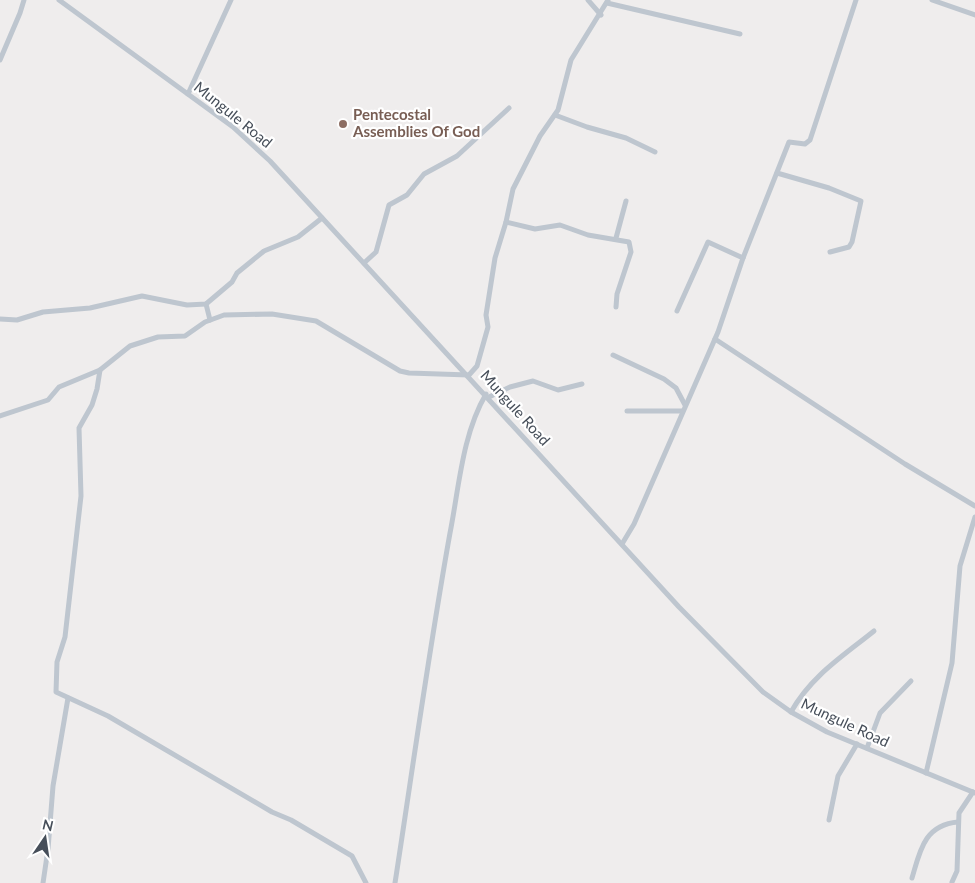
<svg xmlns="http://www.w3.org/2000/svg" width="975" height="883" viewBox="0 0 975 883" font-family="Lato,sans-serif">
  <rect width="100%" height="100%" fill="#efeded"/>
  <g fill="none" stroke-linecap="round" stroke-linejoin="round">
    <g stroke="#bec6cf" stroke-width="5">
      <path d="M59 0 233 127 270 161 679 607 763 692 791 712 827 732 975 793"/>
      <path d="M588 0 601 15"/>
      <path d="M932 0 975 15"/>
      <path d="M607 3 740 34"/>
      <path d="M0 60 20 13 24 0"/>
      <path d="M188 94 231 0"/>
      <path d="M555 115 587 127 626 138 655 152"/>
      <path d="M777 173 829 188 861 201 852 242 849 247 830 252"/>
      <path d="M506 222 535 229 560 225 588 235 629 242 631 252 617 294 616 307"/>
      <path d="M616 238 626 201"/>
      <path d="M364 263 376 252 389 205 407 195 424 174 457 156 509 108"/>
      <path d="M206 304 210 320"/>
      <path d="M677 311 708 242 743 258"/>
      <path d="M0 319 17 320 43 312 90 308 142 296 187 305 206 304 232 282 237 273 264 251 298 237 322 218"/>
      <path d="M715 339 905 464 975 506"/>
      <path d="M613 355 664 379 676 388 685 405"/>
      <path d="M100 370 97 389 92 405 79 428 81 496 65 637 57 662 56 692 108 716 272 812 291 820 352 856 366 883"/>
      <path d="M489 397 510 387 533 381 558 390 582 384"/>
      <path d="M627 411H682"/>
      <path d="M0 416 48 400 59 387 100 370 130 346 158 337 185 336 205 322 224 315 272 314 316 321 400 371 409 373 469 375 477 366 488 327 486 315 495 258 506 222 513 189 540 136 558 110 571 60 608 0"/>
      <path d="M622 544 634 524 718 332 743 258 789 142 805 144 810 140 856 0"/>
      <path d="M791 712C811 676 843 656 874 631"/>
      <path d="M867 748 880 713 911 681"/>
      <path d="M926 773 952 663 960 566 975 517"/>
      <path d="M829 820 838 776 857 744"/>
      <path d="M912 878C920 851 924 825 958 822"/>
      <path d="M952 882 957 871 959 813 973 792"/>
      <path d="M43 883 48 849 53 786 68 698"/>
      <path d="M395 883C413 766 429 650 450 533 459 488 462 435 486 394"/>
    </g>
  </g>
  <circle fill="#8d6e63" stroke="#fff" stroke-width="2" cx="343" cy="124" r="5"/>
  <g text-anchor="middle" stroke-width="4.5" stroke-linejoin="round" paint-order="stroke">
    <g font-size="15" fill="#464e59" stroke="#fff">
      <text transform="translate(233 115) rotate(39)" y="5">Mungule Road</text>
      <text transform="translate(515 408) rotate(48)" y="5">Mungule Road</text>
      <text transform="translate(845 723) rotate(25)" y="5">Mungule Road</text>
    </g>
    <g font-size="15" font-weight="bold" fill="#785e54" stroke="#fff" text-anchor="start">
      <text x="353" y="120">Pentecostal<tspan x="353" dy="17">Assemblies Of God</tspan></text>
    </g>
  </g>
  <g transform="translate(45 838) rotate(13)" stroke="#ffffff" stroke-width="4" paint-order="stroke">
  <path d="M0-4L9 19L0 12L-9 19Z" fill="#464e59"/>
  <text y="-8" font-size="14" font-weight="bold" text-anchor="middle" fill="#464e59">N</text>
  </g>
</svg>
